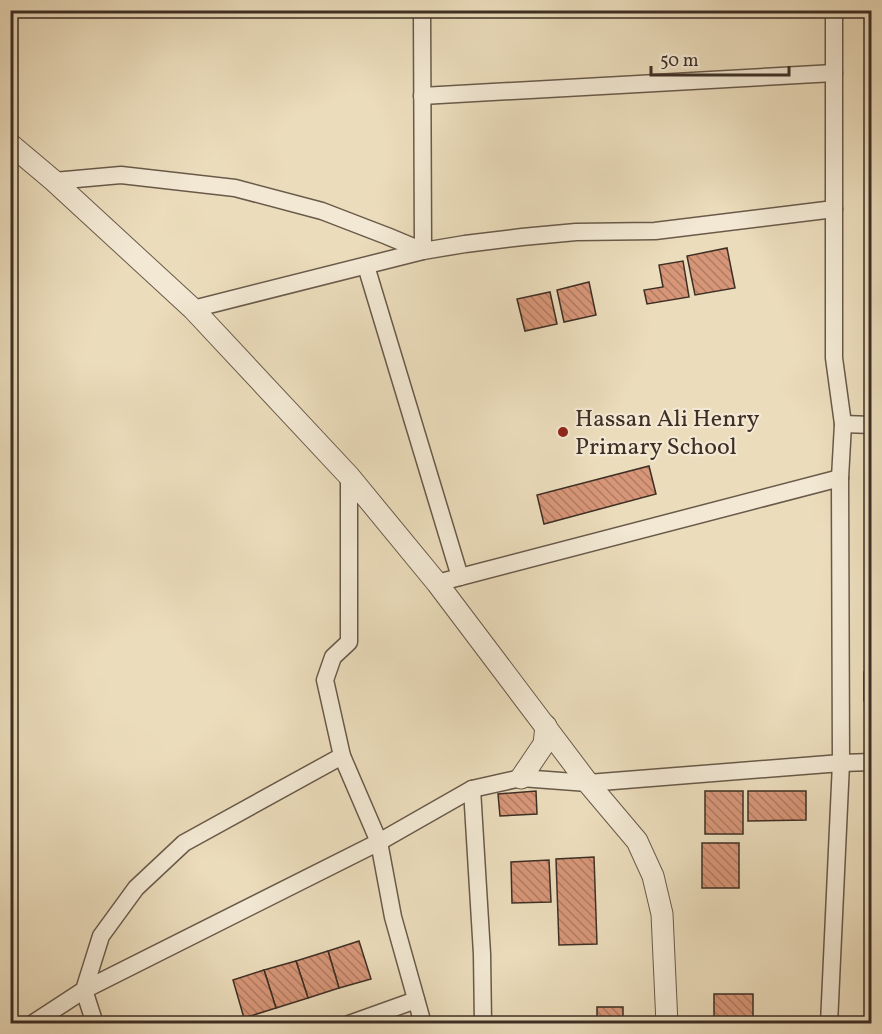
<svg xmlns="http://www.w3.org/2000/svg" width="882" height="1034" viewBox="0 0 882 1034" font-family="Vollkorn,serif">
  <defs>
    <pattern id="building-back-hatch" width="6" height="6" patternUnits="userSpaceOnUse" patternTransform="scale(1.5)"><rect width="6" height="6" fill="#d79678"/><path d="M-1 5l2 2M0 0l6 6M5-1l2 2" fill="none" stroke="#b07b62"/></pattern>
  </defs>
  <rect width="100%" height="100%" fill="#ebdcbb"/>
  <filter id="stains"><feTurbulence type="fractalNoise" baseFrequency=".00333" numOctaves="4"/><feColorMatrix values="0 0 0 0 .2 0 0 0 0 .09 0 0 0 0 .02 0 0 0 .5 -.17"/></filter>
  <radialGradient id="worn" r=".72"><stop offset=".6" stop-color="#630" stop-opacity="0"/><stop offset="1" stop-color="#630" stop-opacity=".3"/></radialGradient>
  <g fill="url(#building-back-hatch)" stroke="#3e2f25" stroke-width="1.5">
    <path d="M727 248 735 288 695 295 687 256Z"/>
    <path d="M683 261 689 297 647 304 644 290 663 287 659 265Z"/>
    <path d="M589 282 596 315 564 322 557 290Z"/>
    <path d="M550 292 557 324 525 331 517 299Z"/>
    <path d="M649 466 656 494 544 524 537 495Z"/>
    <rect x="864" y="672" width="8" height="29"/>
    <rect x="865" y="706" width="7" height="29"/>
    <path d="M536 791 537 814 500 816 498 794Z"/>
    <rect x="705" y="791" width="38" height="43"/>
    <path d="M748 791H806V820L748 821Z"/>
    <rect x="702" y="843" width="37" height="45"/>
    <path d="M594 857 597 944 559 945 556 859Z"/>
    <path d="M549 860 551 902 512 903 511 862Z"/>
    <path d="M359 941 371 979 339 988 328 951Z"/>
    <path d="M328 951 339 988 308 998 296 961Z"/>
    <path d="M296 961 308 998 276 1008 264 970Z"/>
    <path d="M264 970 276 1008 244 1018 233 980Z"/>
    <rect x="714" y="994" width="39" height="30"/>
    <rect x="597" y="1007" width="26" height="17"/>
  </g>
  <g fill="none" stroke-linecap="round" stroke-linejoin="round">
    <defs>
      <g id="minor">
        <path d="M422 96 834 73"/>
        <path d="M54 181 121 175 235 188 322 211 387 236 423 251 465 244 522 237 576 232 655 231 834 209"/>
        <path d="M366 266 460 577"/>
        <path d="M193 309 423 251 422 10"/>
        <path d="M843 424 872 425"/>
        <path d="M437 583 840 478"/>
        <path d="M342 756 379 842 393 917 423 1024"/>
        <path d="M472 789 482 954 483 1024"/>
        <path d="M32 1024 84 990 101 936 136 888 184 843 342 756 325 680 333 657 349 642V476"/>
        <path d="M95 1024 84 990 379 842 472 789 521 778 588 783 841 763 872 762"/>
        <path d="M349 1024 416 1000"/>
        <path d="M829 1024 841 763 840 478 843 424 834 358V10"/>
      </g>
      <g id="tertiary">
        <path d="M10 144 54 181 193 309 349 476 437 583 588 783 637 841 653 876 662 914 667 1024"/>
        <path d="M521 778 544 744 546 726"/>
      </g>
    </defs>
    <use href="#minor" stroke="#695a4a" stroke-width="19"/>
    <use href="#tertiary" stroke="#695a4a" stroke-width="23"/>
    <use href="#minor" stroke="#f2e8d3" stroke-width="16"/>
    <use href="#tertiary" stroke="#f2e8d3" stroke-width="21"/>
  </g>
  <circle fill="#8f2418" stroke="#f2e8d3" stroke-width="2" cx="563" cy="432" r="6"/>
  <g text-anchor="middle" stroke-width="4.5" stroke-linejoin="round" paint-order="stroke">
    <g font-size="24" fill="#3e2f25" stroke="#f2e8d3" text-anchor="start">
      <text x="575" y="426">Hassan Ali Henry<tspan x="575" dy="28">Primary School</tspan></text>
    </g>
  </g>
  <rect width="882" height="1034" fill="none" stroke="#ebdcbb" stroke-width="36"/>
  <rect x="12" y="12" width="858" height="1010" fill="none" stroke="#3e2f25" stroke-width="3"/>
  <rect x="18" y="18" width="846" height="998" fill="none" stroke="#3e2f25" stroke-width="1.5"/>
  <path d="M651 66v9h138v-9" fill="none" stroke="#3e2f25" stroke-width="3"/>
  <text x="660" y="66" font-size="18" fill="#3e2f25" stroke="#f2e8d3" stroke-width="4.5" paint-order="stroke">50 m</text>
  <rect width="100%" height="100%" filter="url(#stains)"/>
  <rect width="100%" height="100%" fill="url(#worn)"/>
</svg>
